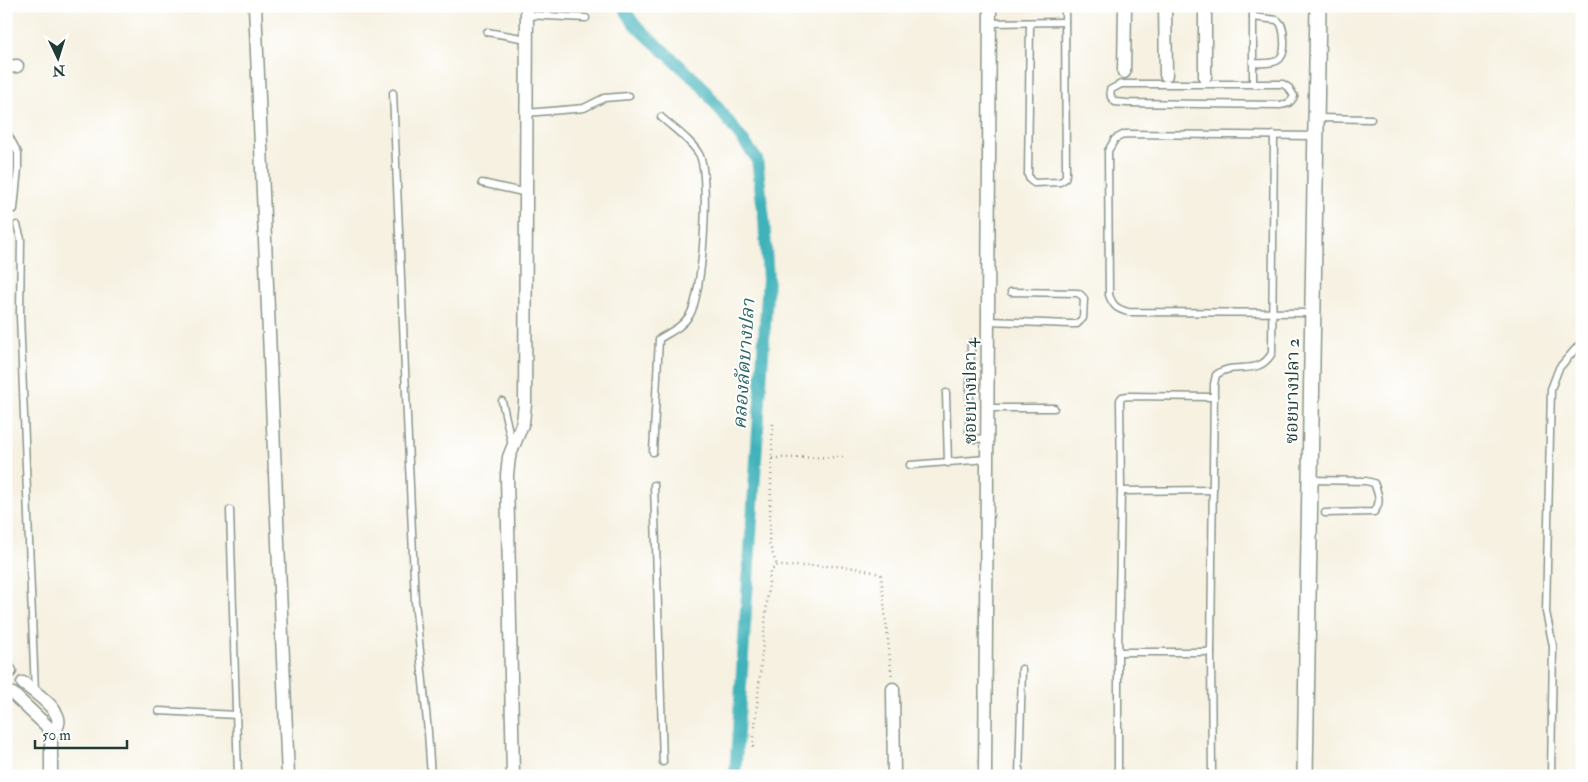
<svg xmlns="http://www.w3.org/2000/svg" width="1588" height="782" viewBox="0 0 1588 782" font-family="'IM FELL Double Pica','Noto Serif Thai',serif">
  <rect width="100%" height="100%" fill="#fff"/>
  <filter id="ink" filterUnits="userSpaceOnUse"><feTurbulence type="fractalNoise" baseFrequency=".02" numOctaves="2"/><feDisplacementMap in="SourceGraphic" scale="10" xChannelSelector="R" yChannelSelector="G"/><feConvolveMatrix kernelMatrix="1 2 1 2 8 2 1 2 1" color-interpolation-filters="sRGB"/></filter>
  <filter id="wash" filterUnits="userSpaceOnUse"><feTurbulence type="fractalNoise" baseFrequency=".0096" numOctaves="4" result="noise"/><feDisplacementMap in="SourceGraphic" scale="20" xChannelSelector="R" yChannelSelector="G"/><feGaussianBlur stdDeviation="1.12" result="paint"/><feColorMatrix in="noise" values="0 0 0 0 0 0 0 0 0 0 0 0 0 0 0 0 0 1.4 0 .05"/><feComposite in="paint" operator="in"/></filter>
  <g filter="url(#wash)">
    <rect width="100%" height="100%" fill="#f6f1e1"/>
    <g fill="none" stroke-linecap="round" stroke-linejoin="round">
      <path stroke="#41b2ba" stroke-width="12" d="M623 6 634 24 701 85 757 159 764 219 768 279 735 776"/>
    </g>
  </g>
  <g filter="url(#ink)">
    <g fill="none" stroke-linecap="round" stroke-linejoin="round">
      <path stroke="#cbcdbe" stroke-width="12" stroke-dasharray="12 6" stroke-linecap="butt" d="M6 686 13 694"/>
      <defs>
        <g id="service">
          <path d="M1253 6V84"/>
          <path d="M527 15 586 18"/>
          <path d="M1253 17 1277 20 1281 24C1283 29 1284 34 1284 40 1286 64 1273 64 1253 63"/>
          <path d="M990 23 1065 22"/>
          <path d="M1030 23 1028 175 1030 180 1034 183 1060 182 1065 179 1066 174 1065 6"/>
          <path d="M487 32 527 39"/>
          <path d="M1121 84H1283L1289 88 1294 96C1291 103 1288 104 1280 105L1127 103 1115 102 1111 97 1110 90Z"/>
          <path d="M393 93 415 601 428 732 431 776"/>
          <path d="M526 113 574 109 584 108 604 98 629 96"/>
          <path d="M1317 118 1371 119"/>
          <path d="M6 131 18 153V168L14 209H6"/>
          <path d="M482 183 527 193"/>
          <path d="M17 225 21 239 20 315 35 692"/>
          <path d="M1312 313 1128 312C1117 309 1113 306 1109 295L1108 151 1115 139 1125 134 1315 136"/>
          <path d="M988 321 1070 324H1077L1083 318 1084 299 1082 296 1078 293 1011 292"/>
          <path d="M971 343 969 432 974 439 987 438"/>
          <path d="M946 393 948 463"/>
          <path d="M502 401 512 445"/>
          <path d="M987 408H1054"/>
          <path d="M653 452 659 339C670 332 682 327 689 316 703 297 711 174 699 154 691 140 673 128 661 117"/>
          <path d="M910 465 987 459"/>
          <path d="M1310 480 1366 481 1374 483C1378 493 1382 503 1374 512L1325 513"/>
          <path d="M654 485 663 762"/>
          <path d="M1121 491 1213 490"/>
          <path d="M230 510 238 776"/>
          <path d="M1118 652 1121 491 1120 400 1122 397 1128 396 1214 397"/>
          <path d="M1211 652 1212 776"/>
          <path d="M159 711 237 715"/>
          <path d="M1019 776 1022 669"/>
          <path d="M1118 776V652H1211L1214 384 1216 375C1235 360 1258 378 1272 353L1274 135"/>
          <path d="M1551 776 1553 646 1546 612 1551 389 1559 368 1579 345"/>
        </g>
        <g id="minor">
          <path d="M255 6 288 776"/>
          <path d="M1165 6 1166 75"/>
          <path d="M1205 6V77"/>
          <path d="M6 67 17 66"/>
          <path d="M1124 72 1125 6"/>
          <path d="M6 668 10 671"/>
          <path d="M23 683C33 691 62 710 58 724 57 728 53 734 51 738"/>
          <path d="M893 689 894 776"/>
          <path d="M13 694 47 726 51 738V776"/>
          <path d="M513 776 507 475 509 457 523 422 525 404 527 6"/>
          <path d="M985 776 990 6"/>
        </g>
        <path id="tertiary" d="M1305 776 1318 6"/>
      </defs>
      <use href="#service" stroke="#8a978a" stroke-width="9"/>
      <use href="#minor" stroke="#8a978a" stroke-width="15"/>
      <use href="#tertiary" stroke="#8a978a" stroke-width="18"/>
      <g stroke="#8a978a" stroke-width="2.5" stroke-dasharray="1 4" stroke-linecap="butt">
        <path d="M773 424 769 543 777 566"/>
        <path d="M772 458 844 457"/>
        <path d="M753 747 770 571 777 566C811 567 850 562 881 575L892 678"/>
      </g>
      <use href="#service" stroke="#fff" stroke-width="6"/>
      <use href="#minor" stroke="#fff" stroke-width="12"/>
      <use href="#tertiary" stroke="#fff" stroke-width="15"/>
    </g>
  </g>
  <g text-anchor="middle" stroke-width="4" stroke-linejoin="round" paint-order="stroke">
    <g font-size="18" fill="#1f3d34" stroke="#fff">
      <text transform="translate(970 391) rotate(-90)" y="6">ซอยบางปลา 4</text>
      <text transform="translate(1292 391) rotate(-89)" y="6">ซอยบางปลา 2</text>
    </g>
    <g font-size="19" font-style="italic" fill="#2b6663" stroke="#fff">
      <text transform="translate(743 364) rotate(-86)" y="7">คลองลัดบางปลา</text>
    </g>
  </g>
  <rect width="1588" height="782" fill="none" stroke="#fff" stroke-width="25"/>
  <g transform="translate(58 58) rotate(176)" stroke="#ffffff" stroke-width="4" paint-order="stroke">
  <path d="M0-4L9 19L0 12L-9 19Z" fill="#1f3d34"/>
  <text y="-8" font-size="14" font-weight="bold" text-anchor="middle" fill="#1f3d34">N</text>
  </g>
  <path d="M35 740v8h92v-8" fill="none" stroke="#1f3d34" stroke-width="2.5"/>
  <text x="42" y="740" font-size="15" fill="#1f3d34" stroke="#ffffff" stroke-width="4" paint-order="stroke">50 m</text>
</svg>
